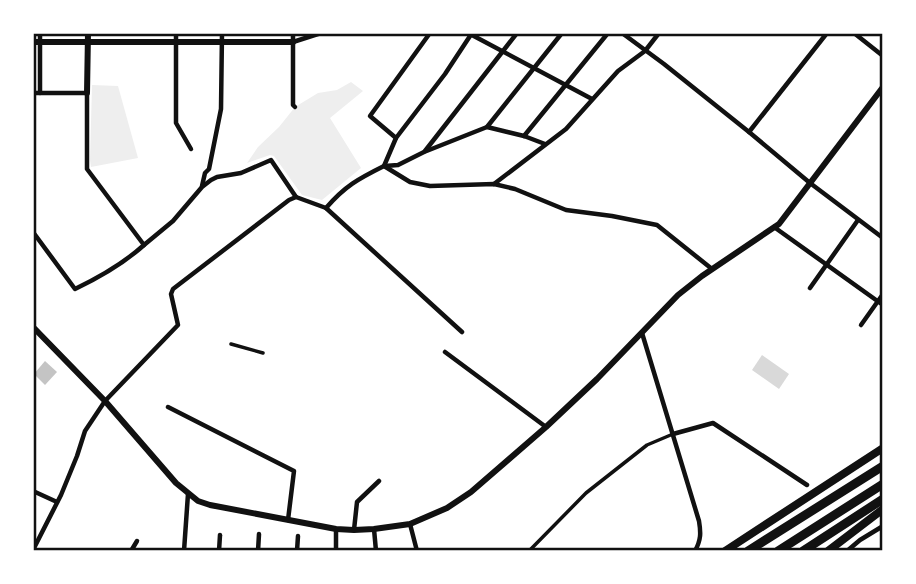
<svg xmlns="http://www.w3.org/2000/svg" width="916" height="584" viewBox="0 0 916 584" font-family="Quicksand,sans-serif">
  <rect width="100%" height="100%" fill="#fff"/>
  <g fill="#eee">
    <path d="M351 82 363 91 330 118 361 168 322 200 302 195 274 156 270 155 247 163 258 147 279 127 295 107 318 93 337 90Z"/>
    <path d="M92 85 118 86 138 158 91 167 90 160Z"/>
  </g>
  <path fill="#d9d9d9" d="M762 355 789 374 779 389 752 370Z"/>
  <path fill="#c4c4c4" d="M45 361 57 372 45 385 34 374Z"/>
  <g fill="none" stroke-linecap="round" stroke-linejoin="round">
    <g stroke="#111" stroke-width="3.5">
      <path d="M231 344 263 353"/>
      <path d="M529 551 586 493 647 445 673 434"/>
    </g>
    <g stroke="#111" stroke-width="4.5">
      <path d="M40 33V93"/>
      <path d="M176 33V123L191 149"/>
      <path d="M293 33V105L295 107"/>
      <path d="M622 33 664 64 749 132 810 183 883 238"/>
      <path d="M854 33 883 56"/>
      <path d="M470 34 592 99"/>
      <path d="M293 42 321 33"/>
      <path d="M33 93H87V169L144 245 173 221 202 187 211 180 217 177 241 173 271 160 296 197 326 208 462 332"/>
      <path d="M487 127 524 136 545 144"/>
      <path d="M749 132 827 33"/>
      <path d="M524 136 608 33"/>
      <path d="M396 138 370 116 430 33"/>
      <path d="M425 151 517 33"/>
      <path d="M384 166 410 182 430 186 494 184 515 189 566 210 612 216 657 225 712 269"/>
      <path d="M385 166 398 165 424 152 487 127 562 33"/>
      <path d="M494 184 566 129 618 71 645 51 659 33"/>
      <path d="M202 186 205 173 209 169 221 109 222 33"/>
      <path d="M326 208C345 186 358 179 384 166L396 138 445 74 472 33"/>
      <path d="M774 227 883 305"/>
      <path d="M33 232 75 289C100 277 123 264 144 245"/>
      <path d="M810 288 858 220"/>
      <path d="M861 325 883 294"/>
      <path d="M642 333 699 521C701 533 701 540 695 551"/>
      <path d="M445 352 546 427"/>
      <path d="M168 407 294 471 288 520"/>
      <path d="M673 434 713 423 807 485"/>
      <path d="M33 491 57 502"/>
      <path d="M410 524 417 551"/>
      <path d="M374 529 376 551"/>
      <path d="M354 530 357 502 379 481"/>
      <path d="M33 550 61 495 77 456 85 431 105 401 178 325 171 294 173 289 289 200 296 197"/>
      <path d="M131 551 137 541"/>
      <path d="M184 551 188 494"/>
      <path d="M219 551 220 535"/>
      <path d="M258 551 259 534"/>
      <path d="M297 551 298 536"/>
      <path d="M336 551V529"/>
      <path d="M847 551 860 540 883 526"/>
    </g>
    <g stroke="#111" stroke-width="6">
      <path d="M33 42H293"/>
      <path d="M87 93 88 33"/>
      <path d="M33 327 105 401 176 483 198 501 210 505 336 529 354 530 374 529 410 524 447 508 471 492 546 427 597 379 678 295 702 276 779 224 883 87"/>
    </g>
    <g stroke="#111" stroke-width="8">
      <path d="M725 551 883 448"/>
      <path d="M828 551 883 509"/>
    </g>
    <g stroke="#111" stroke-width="9">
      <path d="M748 551 883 466"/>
      <path d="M778 551 883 484"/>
      <path d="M803 551 883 499"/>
    </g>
  </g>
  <rect width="916" height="584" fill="none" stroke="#ffffff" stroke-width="70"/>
  <rect x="35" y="35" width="846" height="514" fill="none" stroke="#111" stroke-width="2.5"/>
</svg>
